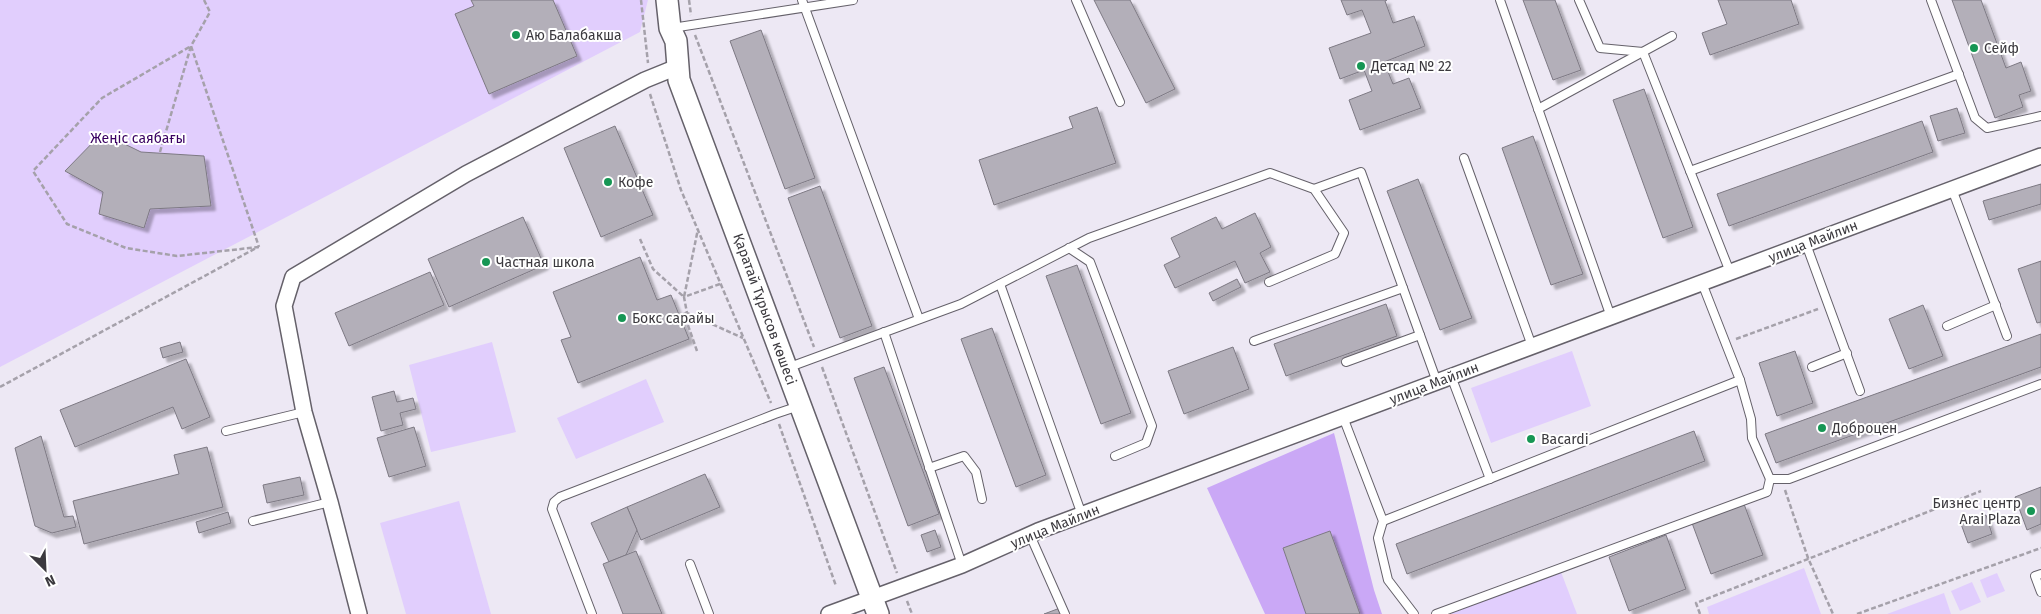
<svg xmlns="http://www.w3.org/2000/svg" width="2041" height="614" viewBox="0 0 2041 614" font-family="'Fira Sans',sans-serif">
  <defs>
    <filter id="shadow"><feDropShadow dx="4.5" dy="4.5" stdDeviation="1" flood-color="#0004"/></filter>
  </defs>
  <rect width="100%" height="100%" fill="#ede8f4"/>
  <g fill="#e1cefd">
    <path d="M0 0H648L640 32 0 367Z"/>
    <path d="M492 342 516 432 431 452 409 365Z"/>
    <path d="M1572 351 1591 406 1491 443 1471 388Z"/>
    <path d="M646 379 664 422 576 459 557 418Z"/>
    <path d="M459 501 491 614H406L380 523Z"/>
    <path d="M1804 568 1821 614H1709L1707 607Z"/>
    <path d="M1561 572 1577 614H1452V613Z"/>
    <path d="M1997 573 2005 591 1987 598 1980 580Z"/>
    <path d="M1972 582 1981 602 1960 611 1951 591Z"/>
    <path d="M1944 593 1951 614H1887Z"/>
  </g>
  <path fill="#caa8f6" d="M1334 433 1374 590 1382 614H1265L1207 488Z"/>
  <g fill="#b3afb9" stroke="#7d7983" filter="url(#shadow)">
    <path d="M471 0H553L577 56 489 94 455 14 474 6Z"/>
    <path d="M1094 0H1130L1175 89 1146 103Z"/>
    <path d="M1341 0H1387L1385 1 1393 23 1414 16 1425 46 1384 62 1393 84 1409 78 1421 108 1360 130 1349 100 1372 91 1364 70 1340 79 1329 48 1371 33 1362 10 1347 15Z"/>
    <path d="M1523 0H1555L1581 70 1553 80Z"/>
    <path d="M1718 0H1791L1799 24 1710 55 1702 33 1727 24Z"/>
    <path d="M1952 0H1981L2006 68 2021 62 2031 91 2019 95 2023 107 1995 118Z"/>
    <path d="M761 30 815 178 785 189 730 41Z"/>
    <path d="M1644 89 1693 227 1663 238 1613 100Z"/>
    <path d="M1097 107 1116 163 994 205 979 160 1073 128 1069 117Z"/>
    <path d="M1957 108 1965 133 1938 141 1930 116Z"/>
    <path d="M1922 121 1933 152 1729 226 1717 194Z"/>
    <path d="M615 126 653 215 601 237 564 148Z"/>
    <path d="M102 133 141 152 204 156 211 206 150 209 144 228 99 214 103 192 65 171Z"/>
    <path d="M1533 136 1583 274 1551 285 1502 148Z"/>
    <path d="M1418 179 1472 318 1440 330 1387 191Z"/>
    <path d="M2041 184V204L1989 220 1983 201Z"/>
    <path d="M820 186 872 326 840 338 788 198Z"/>
    <path d="M1255 213 1271 247 1260 253 1270 272 1245 283 1235 261 1175 288 1164 265 1180 257 1171 238 1216 217 1222 229Z"/>
    <path d="M523 217 544 265 449 307 428 259Z"/>
    <path d="M640 257 657 300 671 295 689 339 578 383 561 340 571 337 553 292Z"/>
    <path d="M2041 261V322L2037 323 2018 269Z"/>
    <path d="M1077 265 1131 413 1101 424 1046 276Z"/>
    <path d="M430 272 444 305 349 346 335 313Z"/>
    <path d="M1237 279 1241 287 1213 301 1209 293Z"/>
    <path d="M1386 304 1397 336 1286 376 1274 344Z"/>
    <path d="M1923 305 1943 356 1909 369 1889 319Z"/>
    <path d="M992 328 1046 475 1016 487 961 339Z"/>
    <path d="M2041 334V367L1776 463 1765 434Z"/>
    <path d="M180 342 183 352 163 358 160 348Z"/>
    <path d="M1233 347 1249 389 1184 414 1168 371Z"/>
    <path d="M1795 351 1813 403 1777 416 1759 363Z"/>
    <path d="M186 359 210 417 182 429 173 407 75 447 60 410Z"/>
    <path d="M884 367 939 514 908 526 854 378Z"/>
    <path d="M394 391 397 402 413 398 416 409 400 413 403 425 381 431 372 397Z"/>
    <path d="M414 427 426 466 389 477 377 438Z"/>
    <path d="M1694 431 1705 461 1407 574 1396 544Z"/>
    <path d="M41 436 64 517 73 516 76 527 52 533 35 526 15 448Z"/>
    <path d="M207 447 223 507 84 544 73 501 179 474 174 455Z"/>
    <path d="M705 474 720 507 641 540 627 507Z"/>
    <path d="M300 477 304 495 267 503 263 485Z"/>
    <path d="M2041 487V524L2027 530 2015 497Z"/>
    <path d="M1744 504 1763 555 1711 574 1692 523Z"/>
    <path d="M627 507 637 530 626 555 609 562 591 523Z"/>
    <path d="M228 512 231 523 199 533 196 522Z"/>
    <path d="M1986 515 1992 534 1968 543 1961 524Z"/>
    <path d="M935 530 941 547 927 552 921 535Z"/>
    <path d="M1330 531 1360 614H1306L1283 548Z"/>
    <path d="M1666 535 1686 589 1629 611 1609 557Z"/>
    <path d="M636 551 662 614H623L618 601 603 564Z"/>
    <path d="M1060 608 1063 614H1044Z"/>
  </g>
  <g fill="none" stroke-linecap="round" stroke-linejoin="round">
    <defs>
      <g id="lane">
        <path d="M802 0 919 319"/>
        <path d="M1076 0 1120 102"/>
        <path d="M1500 0 1611 317"/>
        <path d="M1579 0 1600 48 1643 52 1730 272"/>
        <path d="M1931 0 1975 118 1987 128 2041 116"/>
        <path d="M672 28 853 0"/>
        <path d="M1538 109 1672 36"/>
        <path d="M1464 158 1532 346"/>
        <path d="M1690 171 1959 74"/>
        <path d="M1314 189 1361 172 1437 382"/>
        <path d="M1952 189 2007 336"/>
        <path d="M1806 244 1860 391"/>
        <path d="M1069 248 1090 262 1152 426 1146 443 1115 456"/>
        <path d="M1702 283 1740 380 1751 419 1752 438 1770 479H1789L2041 384"/>
        <path d="M1000 284 1082 515"/>
        <path d="M1947 326 1996 305"/>
        <path d="M884 332 962 565"/>
        <path d="M1254 341 1403 288"/>
        <path d="M1346 362 1420 335"/>
        <path d="M1812 367 1847 353"/>
        <path d="M787 368 961 304 1089 238 1270 173 1314 189 1344 233 1335 254 1269 282"/>
        <path d="M1451 376 1490 479"/>
        <path d="M1343 417 1383 521 1378 538 1388 580 1414 614"/>
        <path d="M226 431 304 412"/>
        <path d="M929 468 964 456 976 472 982 499"/>
        <path d="M253 521 330 502"/>
        <path d="M1383 521 1740 380"/>
        <path d="M1030 535 1065 614"/>
        <path d="M690 564 709 614"/>
        <path d="M2041 574 2035 576 2041 592"/>
        <path d="M592 614 552 509 554 502 560 497 775 414 799 406"/>
        <path d="M1436 614 1767 492 1770 479"/>
      </g>
      <g id="street">
        <path d="M359 614 330 502 304 412 284 306 293 277 466 174 645 80 677 67"/>
        <path d="M829 614 962 565 1038 531 2041 156"/>
      </g>
      <path id="secondary" d="M667 0 670 28 676 41 679 80 878 614"/>
    </defs>
    <use href="#lane" stroke="#65616a" stroke-width="10"/>
    <use href="#street" stroke="#65616a" stroke-width="18"/>
    <use href="#secondary" stroke="#65616a" stroke-width="24"/>
    <g stroke="#a5a1aa" stroke-width="2.5" stroke-dasharray="5 2.5" stroke-linecap="butt">
      <path d="M204 0 210 12 191 46 259 247"/>
      <path d="M641 0 648 63"/>
      <path d="M689 0 691 15"/>
      <path d="M695 35 814 347"/>
      <path d="M650 94 681 190 771 403"/>
      <path d="M160 152 191 46 102 98 33 171 67 224 126 248 177 256 259 247"/>
      <path d="M640 239 653 269 684 297 698 229"/>
      <path d="M720 284 684 297 687 313 743 338"/>
      <path d="M687 313 684 314 697 351"/>
      <path d="M1736 339 1818 309"/>
      <path d="M822 367 897 573"/>
      <path d="M0 387 258 247"/>
      <path d="M779 424 836 586"/>
      <path d="M1785 490 1808 558 1833 614"/>
      <path d="M907 601 912 614"/>
      <path d="M1700 614 1696 603 1981 491"/>
      <path d="M1857 614 2041 548"/>
    </g>
    <use href="#lane" stroke="#fff" stroke-width="8"/>
    <use href="#street" stroke="#fff" stroke-width="15"/>
    <use href="#secondary" stroke="#fff" stroke-width="21"/>
  </g>
  <g fill="#169654" stroke="#fff" stroke-width="2">
    <circle cx="516" cy="35" r="5"/>
    <circle cx="1974" cy="48" r="5"/>
    <circle cx="1361" cy="66" r="5"/>
    <circle cx="608" cy="182" r="5"/>
    <circle cx="486" cy="262" r="5"/>
    <circle cx="622" cy="318" r="5"/>
    <circle cx="1822" cy="428" r="5"/>
    <circle cx="1531" cy="439" r="5"/>
    <circle cx="2031" cy="511" r="5"/>
  </g>
  <g text-anchor="middle" stroke-width="4" stroke-linejoin="round" paint-order="stroke">
    <g font-size="14" fill="#3b393e" stroke="#fff" text-anchor="start">
      <text x="526" y="40">Аю Балабакша</text>
      <text x="1984" y="53">Сейф</text>
      <text x="1371" y="71">Детсад № 22</text>
      <text x="618" y="187">Кофе</text>
      <text x="496" y="267">Частная школа</text>
      <text x="632" y="323">Бокс сарайы</text>
      <text x="1832" y="433">Доброцен</text>
      <text x="1541" y="444">Bacardi</text>
      <text x="2021" y="508" text-anchor="end">Бизнес центр<tspan x="2021" dy="16">Arai Plaza</tspan></text>
    </g>
    <g font-size="14" fill="#3a0262" stroke="#fff">
      <text x="138" y="143">Жеңіс саябағы</text>
    </g>
    <g font-size="14" fill="#3b393e" stroke="#fff">
      <text transform="translate(1813 241) rotate(-21)" y="5">улица Майлин</text>
      <text transform="translate(765 309) rotate(70)" y="5">Қаратай Тұрысов көшесі</text>
      <text transform="translate(1434 383) rotate(-21)" y="5">улица Майлин</text>
      <text transform="translate(1055 526) rotate(-22)" y="5">улица Майлин</text>
    </g>
  </g>
  <g transform="translate(45 569) rotate(156)" stroke="#ffffff" stroke-width="4" paint-order="stroke">
  <path d="M0-4L9 19L0 12L-9 19Z" fill="#3b393e"/>
  <text y="-8" font-size="14" font-weight="bold" text-anchor="middle" fill="#3b393e">N</text>
  </g>
</svg>
